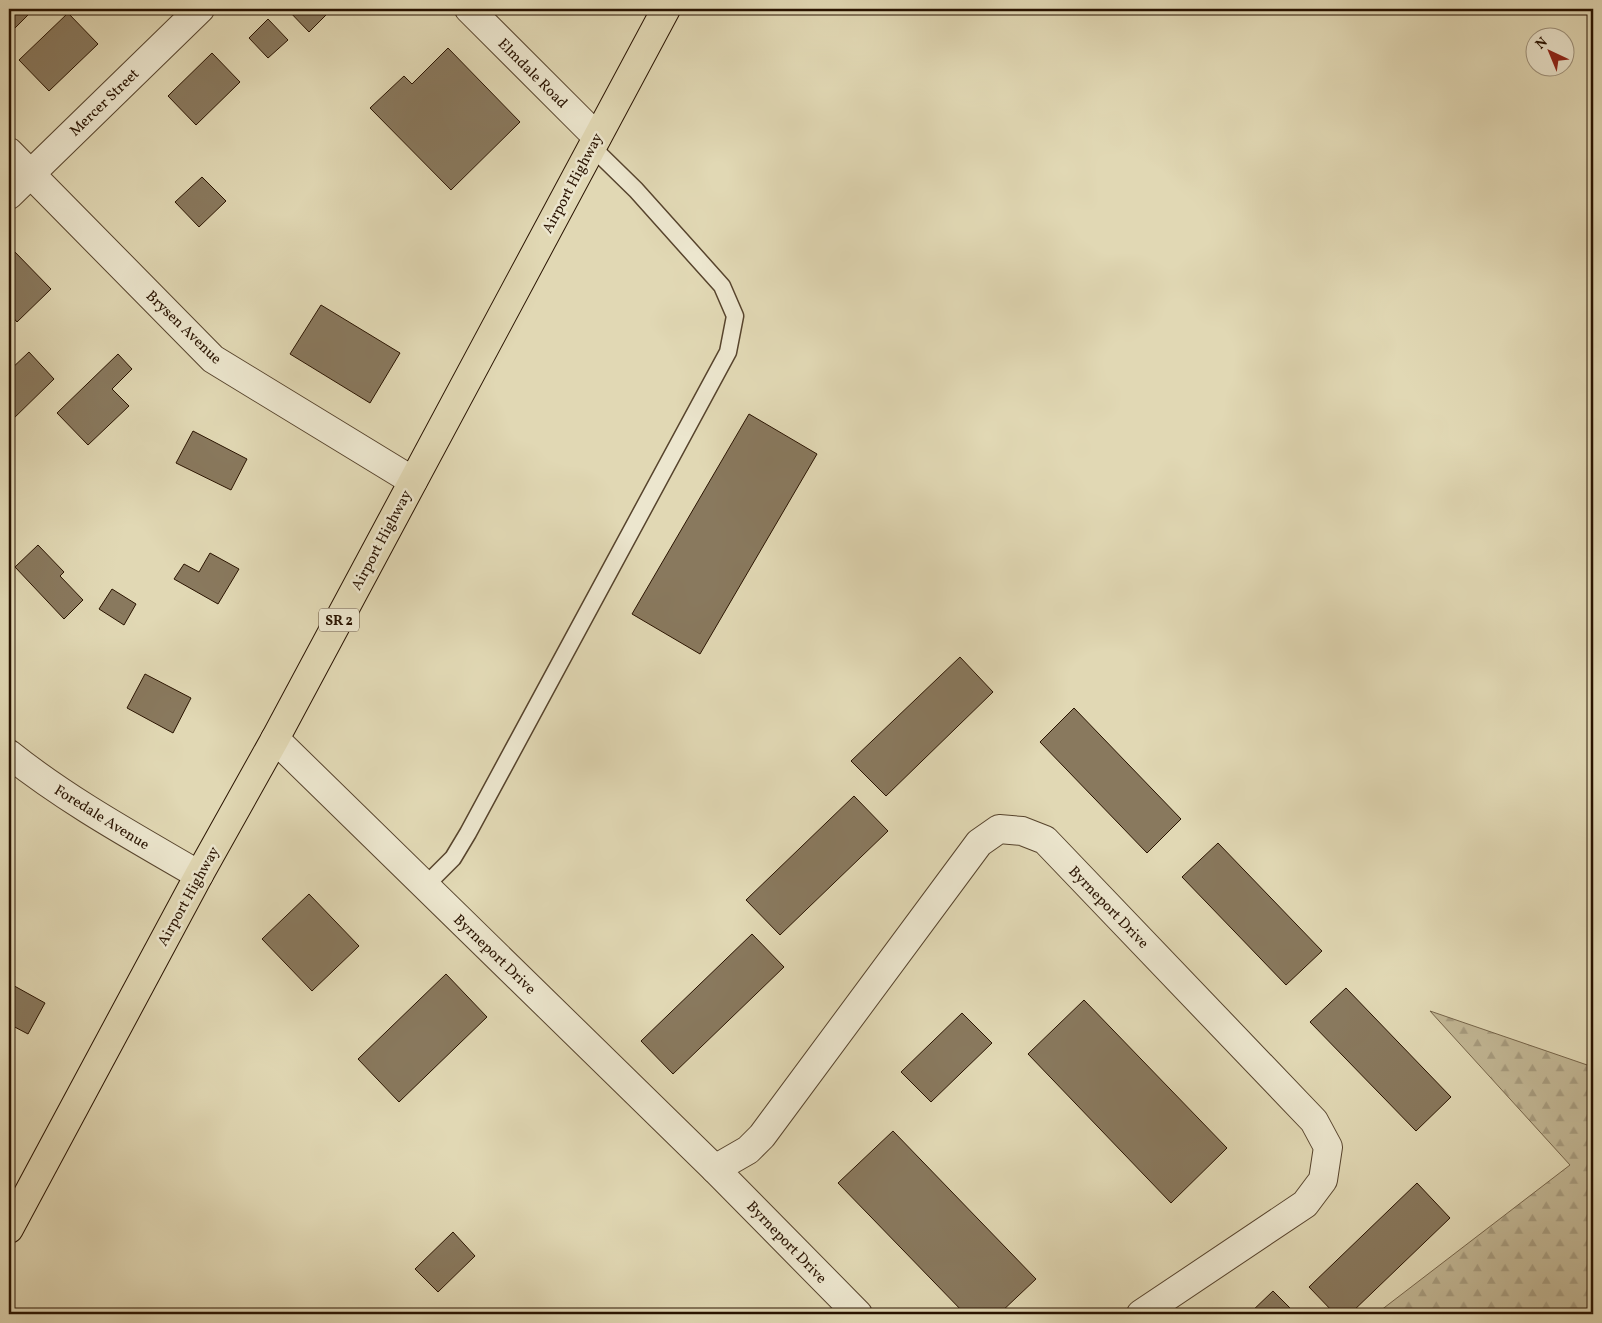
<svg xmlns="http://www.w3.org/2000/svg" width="1602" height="1323" viewBox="0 0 1602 1323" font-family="Vollkorn,serif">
  <defs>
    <pattern id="forest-firs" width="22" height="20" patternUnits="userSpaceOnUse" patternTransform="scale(1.25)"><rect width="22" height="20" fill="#c2b795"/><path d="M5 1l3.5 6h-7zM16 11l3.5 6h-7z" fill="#a79c7f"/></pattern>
  </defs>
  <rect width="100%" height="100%" fill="#e1d8b4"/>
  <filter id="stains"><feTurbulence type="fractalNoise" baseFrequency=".004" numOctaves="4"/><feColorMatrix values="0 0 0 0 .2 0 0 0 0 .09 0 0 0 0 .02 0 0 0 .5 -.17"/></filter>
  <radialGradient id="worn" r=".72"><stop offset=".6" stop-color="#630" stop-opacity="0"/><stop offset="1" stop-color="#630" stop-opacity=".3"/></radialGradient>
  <path fill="url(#forest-firs)" stroke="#76654a" d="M1430 1011 1593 1067V1314H1376L1570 1165Z"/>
  <g fill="#89795e" stroke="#291300">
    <path d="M9 9H34L9 34Z"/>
    <path d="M287 9H332L309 32Z"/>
    <path d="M68 13 98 44 49 91 19 60Z"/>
    <path d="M268 19 288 40 268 58 249 38Z"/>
    <path d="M448 48 520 122 451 190 370 108 404 76 412 84Z"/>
    <path d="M212 53 240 82 196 125 168 96Z"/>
    <path d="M202 177 226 201 199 227 175 202Z"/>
    <path d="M14 251 51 289 17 322 9 313V256Z"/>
    <path d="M321 305 400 353 370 403 290 354Z"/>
    <path d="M29 352 54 379 11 421 9 418V371Z"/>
    <path d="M118 354 132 369 112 389 129 406 88 445 57 413Z"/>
    <path d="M749 414 817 454 700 654 632 614Z"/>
    <path d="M193 431 247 459 231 490 176 463Z"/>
    <path d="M38 545 64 572 60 576 83 600 64 619 15 567Z"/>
    <path d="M210 553 239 569 218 604 174 579 184 564 199 572Z"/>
    <path d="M112 589 136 604 124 625 99 609Z"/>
    <path d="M960 657 993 692 886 796 851 761Z"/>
    <path d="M145 674 191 698 173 733 127 708Z"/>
    <path d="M1074 708 1181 819 1147 853 1040 742Z"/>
    <path d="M854 796 888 831 780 935 746 900Z"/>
    <path d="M1218 843 1322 951 1286 985 1182 877Z"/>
    <path d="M309 894 359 946 312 991 262 939Z"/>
    <path d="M752 934 784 967 673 1074 641 1041Z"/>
    <path d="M446 974 487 1017 399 1102 358 1059Z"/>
    <path d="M9 983 45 1003 28 1034 9 1024Z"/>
    <path d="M1346 988 1451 1097 1416 1131 1310 1022Z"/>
    <path d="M1084 1000 1227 1148 1171 1203 1028 1054Z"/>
    <path d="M962 1013 992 1043 931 1102 901 1072Z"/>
    <path d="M893 1131 1036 1279 999 1314H965L838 1183Z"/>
    <path d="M1417 1183 1450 1218 1350 1314H1335L1309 1287Z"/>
    <path d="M453 1232 475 1256 438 1292 415 1269Z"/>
    <path d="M1273 1291 1296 1314H1249Z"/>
  </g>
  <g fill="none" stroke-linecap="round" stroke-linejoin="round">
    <defs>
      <path id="lane" d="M425 886 453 858 468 833 728 352 735 316 722 286 636 190 592 147"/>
      <g id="street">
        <path d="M469 9 597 137"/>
        <path d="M9 152 213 359 413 481"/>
        <path d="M9 195 200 9"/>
        <path d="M275 739 715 1169 858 1314"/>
        <path d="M9 754C68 801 134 837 199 875"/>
        <path d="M715 1169 748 1150 762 1136 979 843 999 829 1022 831 1045 840 1314 1121 1328 1147 1323 1180 1305 1204 1141 1314"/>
      </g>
      <path id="primary" d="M9 1229 199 875 275 739 666 9"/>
    </defs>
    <use href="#lane" stroke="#57442d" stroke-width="19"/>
    <use href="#street" stroke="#57442d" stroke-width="30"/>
    <use href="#primary" stroke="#291300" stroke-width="30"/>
    <use href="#lane" stroke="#ece6ce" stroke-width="16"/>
    <use href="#street" stroke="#ece6ce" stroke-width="28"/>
    <use href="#primary" stroke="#e1d8b4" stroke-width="28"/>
  </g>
  <g text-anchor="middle" stroke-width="5" stroke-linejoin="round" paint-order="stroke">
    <rect fill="#ece6ce" stroke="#64523e" stroke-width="1" x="319" y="608.5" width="40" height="23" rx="4"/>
    <g font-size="14" font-weight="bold" fill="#291300">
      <text x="339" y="625">SR 2</text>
    </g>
    <g font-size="15" fill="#291300" stroke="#ece6ce">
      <text transform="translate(533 73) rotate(45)" y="5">Elmdale Road</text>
      <text transform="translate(104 102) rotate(-44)" y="5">Mercer Street</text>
      <text transform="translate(572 183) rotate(-62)" y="5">Airport Highway</text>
      <text transform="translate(184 327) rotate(44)" y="5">Brysen Avenue</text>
      <text transform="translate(381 540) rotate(-62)" y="5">Airport Highway</text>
      <text transform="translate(102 817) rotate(32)" y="5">Foredale Avenue</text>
      <text transform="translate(188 896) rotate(-61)" y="5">Airport Highway</text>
      <text transform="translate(1109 907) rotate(46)" y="5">Byrneport Drive</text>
      <text transform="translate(495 954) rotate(44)" y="5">Byrneport Drive</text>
      <text transform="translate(787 1242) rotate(46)" y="5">Byrneport Drive</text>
    </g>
  </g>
  <rect width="1602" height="1323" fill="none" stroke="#e1d8b4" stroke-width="30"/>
  <rect x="10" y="10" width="1582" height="1303" fill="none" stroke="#291300" stroke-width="2.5"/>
  <rect x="15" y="15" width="1572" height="1293" fill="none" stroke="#291300"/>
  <g transform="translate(1550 52) rotate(316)"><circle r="24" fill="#ece6ce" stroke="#9e927c"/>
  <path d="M0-4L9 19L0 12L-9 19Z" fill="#8f2418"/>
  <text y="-8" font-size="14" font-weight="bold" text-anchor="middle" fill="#291300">N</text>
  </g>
  <rect width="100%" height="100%" filter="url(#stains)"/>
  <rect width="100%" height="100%" fill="url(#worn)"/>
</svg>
